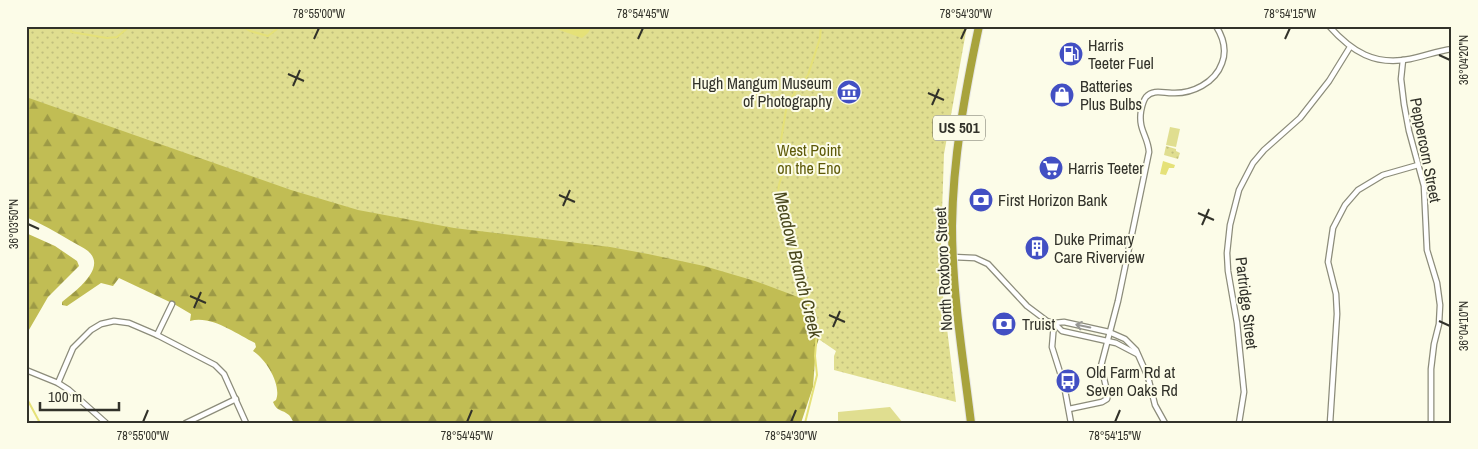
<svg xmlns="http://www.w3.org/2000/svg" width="1478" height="449" viewBox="0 0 1478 449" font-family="'Archivo Narrow',sans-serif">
  <defs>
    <pattern id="forest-firs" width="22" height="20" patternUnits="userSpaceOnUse" patternTransform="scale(1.25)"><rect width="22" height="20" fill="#c1bd54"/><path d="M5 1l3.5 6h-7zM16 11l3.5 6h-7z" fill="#9d9a46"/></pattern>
    <pattern id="park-dots" width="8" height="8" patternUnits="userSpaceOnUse" patternTransform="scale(1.25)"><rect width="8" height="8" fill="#e0de90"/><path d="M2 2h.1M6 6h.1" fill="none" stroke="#c1bf7c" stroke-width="1.8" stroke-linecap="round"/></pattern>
  </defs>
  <rect width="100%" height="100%" fill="#fcfce8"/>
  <g fill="#e0de90">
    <path d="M1170 127 1180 129 1176 147 1166 145Z"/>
    <path d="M890 407 903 423H838V412Z"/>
  </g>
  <g fill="url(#forest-firs)">
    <path d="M26 26H592L805 225 821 333 816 347 813 387 801 423H294C292 420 291 417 289 415 282 409 277 412 273 402L276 400C282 385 266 359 253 351L256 347 255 343C236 334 212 315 190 321L191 314 174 304 119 278 113 286 101 283 67 306 62 305V302C74 292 108 268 88 251 83 247 76 244 71 241 56 232 42 224 26 217Z"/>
    <path d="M26 233 55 246 77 261 79 266 48 297 26 335Z"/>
  </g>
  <g fill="url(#park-dots)">
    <path d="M26 26H967L944 154 940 271 956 402 834 370V356L836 351 817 338 814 303 755 281 704 266 648 254 610 247 454 228 358 210 291 190 26 97Z"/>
    <path d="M1166 146 1176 149V151L1180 153 1178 159 1164 155Z"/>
  </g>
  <g fill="#e5e178">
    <path d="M548 26H592L588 33 582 38Z"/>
    <path d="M1163 161 1175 165 1174 168H1169L1166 175 1160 174Z"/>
  </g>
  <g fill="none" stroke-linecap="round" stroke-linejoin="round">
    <g stroke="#e5e178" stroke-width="2">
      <path d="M71 26V32L107 38 117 37 130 26"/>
      <path d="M207 26H215"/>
      <path d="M241 26 250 31 268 36 277 29 279 26"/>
      <path d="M1450 26 1452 41"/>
      <path d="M1452 54V58"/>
      <path d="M26 397 40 423"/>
      <path d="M805 423 817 375 815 356 817 331 787 211C777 195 775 190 784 172L778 158 786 110 796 90 808 75 820 38 821 26"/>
    </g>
    <defs>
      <g id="street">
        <path d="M1329 26C1352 52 1375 66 1410 59 1425 56 1437 51 1452 49"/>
        <path d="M1403 60 1401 79 1404 104 1409 131 1424 186 1427 250 1437 283 1440 305 1439 324 1434 344 1431 369V423"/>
        <path d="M953 257 975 258 988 264 1027 306 1047 321 1054 323 1064 322 1109 332 1125 339 1136 350 1148 377 1155 405 1165 423"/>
        <path d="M1054 323 1052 347 1064 385 1071 423"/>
        <path d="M1054 323 1062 331 1116 343 1137 354"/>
        <path d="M157 335 172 304"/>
        <path d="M26 370 58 383 69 390 106 423"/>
        <path d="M58 383 73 348 91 330 101 324 114 321 129 323 157 335 215 365 224 374 246 423"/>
        <path d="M1069 409 1102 402 1107 399 1108 395 1101 366 1118 301 1149 152C1148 136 1138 130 1141 111 1142 106 1143 101 1146 97 1153 89 1163 93 1172 93 1192 94 1215 83 1222 63 1227 50 1223 37 1216 26"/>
        <path d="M186 423 236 399"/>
        <path d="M1239 423 1244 392 1237 323 1228 271 1227 253 1230 225 1239 190 1253 163 1264 150 1300 118 1329 81 1350 47"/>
        <path d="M1330 423 1337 314 1336 294 1328 262 1333 228 1345 205 1358 190 1383 175 1418 165"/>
      </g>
      <path id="highway" d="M971 423C963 357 952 292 952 226 953 158 965 92 979 26"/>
    </defs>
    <use href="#street" stroke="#8c8c7a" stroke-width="7"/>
    <use href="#highway" stroke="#e6e6e5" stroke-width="10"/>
    <use href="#street" stroke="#fff" stroke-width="4.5"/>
    <use href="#highway" stroke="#a8a33c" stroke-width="8"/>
  </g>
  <defs><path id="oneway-shaft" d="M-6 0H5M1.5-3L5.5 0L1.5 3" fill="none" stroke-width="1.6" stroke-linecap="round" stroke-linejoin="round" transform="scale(1.25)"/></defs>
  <use stroke="#989894" href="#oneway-shaft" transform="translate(1083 326) rotate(-168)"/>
  <path fill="none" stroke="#32322a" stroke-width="2" d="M314 39 319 28M638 39 643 28M961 39 966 28M1285 39 1290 28M1439 55 1450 60M288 74 304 81M293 86 300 70M928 93 944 100M932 105 939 89M559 195 575 202M563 206 570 190M1198 213 1214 220M28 224 39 229M1202 225 1209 209M190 296 206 303M194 308 201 292M829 315 845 322M1439 321 1450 326M833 327 840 311M143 422 148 410M467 422 472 410M791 422 796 410M1115 422 1120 410"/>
  <defs>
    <symbol id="fuel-disc" viewBox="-11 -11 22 22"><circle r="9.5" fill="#424fc3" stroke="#fcfce8"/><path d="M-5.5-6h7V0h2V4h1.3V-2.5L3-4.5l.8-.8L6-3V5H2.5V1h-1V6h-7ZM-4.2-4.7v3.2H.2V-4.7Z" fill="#fff"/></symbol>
    <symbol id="museum-disc" viewBox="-11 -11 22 22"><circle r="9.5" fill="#424fc3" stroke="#fcfce8"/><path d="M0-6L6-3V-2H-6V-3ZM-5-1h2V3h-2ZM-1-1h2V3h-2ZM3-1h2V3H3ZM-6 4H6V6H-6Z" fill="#fff"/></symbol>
    <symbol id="shop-disc" viewBox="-11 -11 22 22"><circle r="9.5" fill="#424fc3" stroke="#fcfce8"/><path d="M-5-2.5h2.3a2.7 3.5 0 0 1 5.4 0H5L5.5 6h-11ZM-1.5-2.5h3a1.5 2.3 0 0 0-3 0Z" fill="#fff"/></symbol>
    <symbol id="supermarket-disc" viewBox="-11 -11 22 22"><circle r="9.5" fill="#424fc3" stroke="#fcfce8"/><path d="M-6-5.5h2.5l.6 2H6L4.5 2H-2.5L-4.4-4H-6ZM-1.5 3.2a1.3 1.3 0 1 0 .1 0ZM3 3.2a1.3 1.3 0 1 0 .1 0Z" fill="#fff"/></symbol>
    <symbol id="bank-disc" viewBox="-11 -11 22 22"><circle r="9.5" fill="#424fc3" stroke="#fcfce8"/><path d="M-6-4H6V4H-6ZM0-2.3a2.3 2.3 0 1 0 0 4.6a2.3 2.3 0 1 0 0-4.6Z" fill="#fff"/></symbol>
    <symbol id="building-disc" viewBox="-11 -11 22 22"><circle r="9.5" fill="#424fc3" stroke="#fcfce8"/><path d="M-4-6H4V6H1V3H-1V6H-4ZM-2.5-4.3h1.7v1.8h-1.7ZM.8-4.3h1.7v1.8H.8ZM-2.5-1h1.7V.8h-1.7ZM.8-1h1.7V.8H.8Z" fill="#fff"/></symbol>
    <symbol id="bus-disc" viewBox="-11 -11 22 22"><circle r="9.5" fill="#424fc3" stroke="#fcfce8"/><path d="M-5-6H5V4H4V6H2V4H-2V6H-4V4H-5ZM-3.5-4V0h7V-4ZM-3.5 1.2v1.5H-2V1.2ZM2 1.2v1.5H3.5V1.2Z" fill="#fff"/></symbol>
  </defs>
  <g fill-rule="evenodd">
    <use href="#fuel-disc" x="1057" y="40" width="28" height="28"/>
    <use href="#museum-disc" x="835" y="78" width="28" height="28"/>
    <use href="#shop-disc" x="1048" y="81" width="28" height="28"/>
    <use href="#supermarket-disc" x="1037" y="154" width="28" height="28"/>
    <use href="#bank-disc" x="967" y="186" width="28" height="28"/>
    <use href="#building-disc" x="1023" y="234" width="28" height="28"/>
    <use href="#bank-disc" x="990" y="310" width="28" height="28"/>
    <use href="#bus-disc" x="1054" y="367" width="28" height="28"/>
  </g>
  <g text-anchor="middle" stroke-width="4" stroke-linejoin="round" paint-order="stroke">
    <rect fill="#fcfce8" stroke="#6f6f63" stroke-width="1" x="933" y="115.5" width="52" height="25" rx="4"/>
    <g font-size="15" font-weight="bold" fill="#32322a">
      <text x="959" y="133">US 501</text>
    </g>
    <g font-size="16" fill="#32322a" stroke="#fcfce8" text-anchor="start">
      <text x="1088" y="51">Harris<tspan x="1088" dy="18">Teeter Fuel</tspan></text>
      <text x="832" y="89" text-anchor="end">Hugh Mangum Museum<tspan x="832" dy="18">of Photography</tspan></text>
      <text x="1080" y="92">Batteries<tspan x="1080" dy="18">Plus Bulbs</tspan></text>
      <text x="1068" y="174">Harris Teeter</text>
      <text x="998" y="206">First Horizon Bank</text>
      <text x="1054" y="245">Duke Primary<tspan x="1054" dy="18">Care Riverview</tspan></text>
      <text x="1022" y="330">Truist</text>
      <text x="1086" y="378">Old Farm Rd at<tspan x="1086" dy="18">Seven Oaks Rd</tspan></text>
    </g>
    <g font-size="16" fill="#5d5907" stroke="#fcfce8">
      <text x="809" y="156">West Point<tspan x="809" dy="18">on the Eno</tspan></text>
    </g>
    <g font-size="16" fill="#32322a" stroke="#fcfce8">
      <text transform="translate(1426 150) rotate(79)" y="6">Peppercorn Street</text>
      <text transform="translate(943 269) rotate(-93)" y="6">North Roxboro Street</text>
      <text transform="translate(1247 303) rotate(83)" y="6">Partridge Street</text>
    </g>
    <g font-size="18" font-style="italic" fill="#49471c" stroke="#fcfce8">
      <text transform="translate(798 265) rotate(76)" y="6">Meadow Branch Creek</text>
    </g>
  </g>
  <rect width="1478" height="449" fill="none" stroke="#fcfce8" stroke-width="55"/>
  <path d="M40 402v8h79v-8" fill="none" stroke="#32322a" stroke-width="2.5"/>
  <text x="48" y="402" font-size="15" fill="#32322a" stroke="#fcfce8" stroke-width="4" paint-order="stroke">100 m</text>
  <rect x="28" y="28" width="1422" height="394" fill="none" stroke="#32322a" stroke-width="2"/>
  <g font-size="12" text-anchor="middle" fill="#32322a">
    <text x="319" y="18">78°55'00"W</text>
    <text x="643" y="18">78°54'45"W</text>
    <text x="966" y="18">78°54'30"W</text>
    <text x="1290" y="18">78°54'15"W</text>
    <text transform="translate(1464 60) rotate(-90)" y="4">36°04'20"N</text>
    <text transform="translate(14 224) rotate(-90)" y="4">36°03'50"N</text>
    <text transform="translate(1464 326) rotate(-90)" y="4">36°04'10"N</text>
    <text x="143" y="440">78°55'00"W</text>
    <text x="467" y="440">78°54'45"W</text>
    <text x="791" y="440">78°54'30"W</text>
    <text x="1115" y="440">78°54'15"W</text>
  </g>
</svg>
